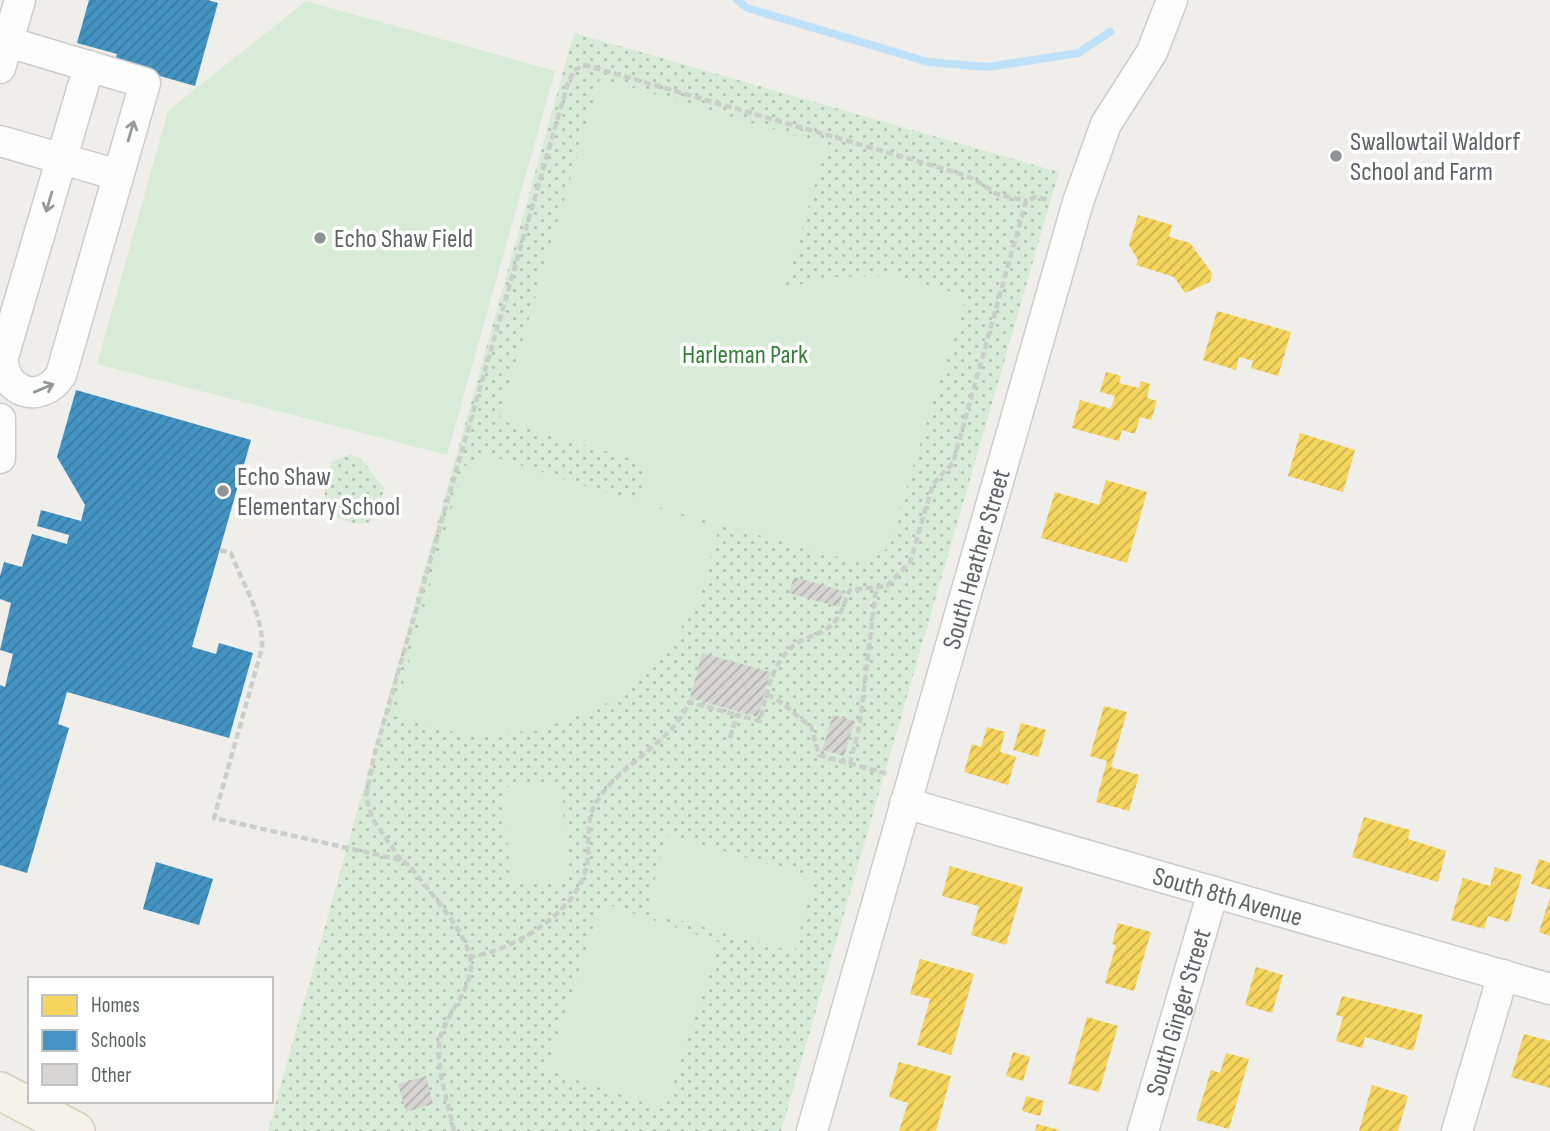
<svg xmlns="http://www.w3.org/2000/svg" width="1550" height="1131" viewBox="0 0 1550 1131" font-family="'Sofia Sans Condensed',sans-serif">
  <defs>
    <pattern id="green-dots" width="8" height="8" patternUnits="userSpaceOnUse" patternTransform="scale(1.75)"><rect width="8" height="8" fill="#d8ebd6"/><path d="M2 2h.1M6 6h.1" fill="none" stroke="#b2c2b1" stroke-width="1.8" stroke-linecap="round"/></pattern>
    <pattern id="homes-hatch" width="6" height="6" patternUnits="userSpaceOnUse" patternTransform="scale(1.75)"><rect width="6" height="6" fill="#f6d55c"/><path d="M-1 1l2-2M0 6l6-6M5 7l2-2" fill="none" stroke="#cab050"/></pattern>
    <pattern id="schools-hatch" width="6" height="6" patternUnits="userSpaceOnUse" patternTransform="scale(1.75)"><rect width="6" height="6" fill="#4393c3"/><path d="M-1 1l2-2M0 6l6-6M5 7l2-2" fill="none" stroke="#3b7ca2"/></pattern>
    <pattern id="building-hatch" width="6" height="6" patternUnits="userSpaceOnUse" patternTransform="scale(1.75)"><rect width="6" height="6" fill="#d6d5d3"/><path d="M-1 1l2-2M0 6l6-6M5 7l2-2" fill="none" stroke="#b1b0af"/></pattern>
  </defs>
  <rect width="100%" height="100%" fill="#efeeea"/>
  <g fill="url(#green-dots)">
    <path d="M574 33 1059 172 781 1131H268Z"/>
    <path d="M350 454 362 460 384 488C382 496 381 508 377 515 365 534 330 518 323 503L331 462Z"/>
  </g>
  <g fill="#d8ebd6">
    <path d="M306 1 555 71 447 455 97 364 168 111Z"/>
    <path d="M600 78 827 145 783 292 816 278 893 275 966 296 888 548 864 564 639 502 645 463 499 420Z"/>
    <path d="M486 454 719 529 700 599 660 660 604 705 536 731 464 735 394 716 463 467Z"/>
    <path d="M561 782 569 880 511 885 503 787Z"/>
    <path d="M667 835 815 877 794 952 646 911Z"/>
    <path d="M603 903 719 942 663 1109 547 1070Z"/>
  </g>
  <g fill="url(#homes-hatch)">
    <path d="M1138 215 1172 225 1169 237 1190 243 1212 273 1210 282 1185 293 1174 277 1136 265 1138 260 1129 245Z"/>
    <path d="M1217 311 1291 332 1278 376 1251 368 1253 361 1239 357 1236 370 1203 360Z"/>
    <path d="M1106 372 1121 376 1119 383 1139 388 1141 381 1150 384 1147 398 1157 401 1151 420 1140 417 1135 434 1122 430 1119 441 1072 428 1080 400 1111 409 1115 396 1100 392Z"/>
    <path d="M1300 433 1355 450 1343 492 1288 476Z"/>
    <path d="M1106 480 1147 492 1127 563 1041 538 1055 492 1099 505Z"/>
    <path d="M1104 706 1127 712 1111 767 1139 775 1129 811 1096 802 1107 761 1090 756Z"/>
    <path d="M1021 723 1046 730 1038 757 1013 750Z"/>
    <path d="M987 727 1005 732 1000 752 1016 757 1008 785 964 772 972 744 981 747Z"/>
    <path d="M1364 817 1410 830 1408 839 1446 851 1438 882 1352 857Z"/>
    <path d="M1539 859 1550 863V890L1531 884Z"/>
    <path d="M950 866 1023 887 1006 945 971 935 979 906 942 896Z"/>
    <path d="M1495 867 1522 875 1509 922 1488 916 1484 929 1451 920 1463 878 1490 886Z"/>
    <path d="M1550 897V936L1539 932Z"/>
    <path d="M1118 923 1151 932 1134 991 1105 983 1116 945 1112 944Z"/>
    <path d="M920 959 974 974 951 1055 917 1045 930 999 910 994Z"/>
    <path d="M1256 967 1283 975 1272 1013 1245 1005Z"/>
    <path d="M1342 996 1423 1015 1413 1051 1365 1037 1362 1048 1336 1041 1343 1017 1336 1015Z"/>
    <path d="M1087 1017 1118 1026 1099 1092 1068 1084Z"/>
    <path d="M1524 1034 1550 1041V1088L1511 1077Z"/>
    <path d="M1013 1052 1030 1057 1023 1081 1006 1076Z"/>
    <path d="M1226 1053 1249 1059 1229 1129 1196 1120 1211 1070 1220 1073Z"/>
    <path d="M899 1062 951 1076 936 1131H899L908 1103 889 1097Z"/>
    <path d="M1372 1085 1408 1096 1398 1131H1359Z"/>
    <path d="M1026 1096 1044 1101 1040 1116 1022 1111Z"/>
    <path d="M1037 1124 1059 1130 1058 1131H1035Z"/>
  </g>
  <g fill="url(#schools-hatch)">
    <path d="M89 0H208L218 3 195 86 114 63 117 54 77 43Z"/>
    <path d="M76 390 251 440 192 647 216 654 219 643 253 653 229 738 67 692 58 724 69 728 27 873 0 865V685L5 687 13 654 0 650 11 603 0 599V576L4 562 22 567 32 534 67 544 69 535 37 526 41 510 81 521 85 505 57 457Z"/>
    <path d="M156 862 213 879 199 925 143 909Z"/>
  </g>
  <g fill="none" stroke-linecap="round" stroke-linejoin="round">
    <path stroke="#bfe0f9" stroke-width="8" d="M737 0 747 8 928 62 988 67 1078 53 1110 32"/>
  </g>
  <g fill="url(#building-hatch)">
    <path d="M794 577 843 591 839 607 789 593Z"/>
    <path d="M702 653 770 672 758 717 690 698Z"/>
    <path d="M833 715 855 721 844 756 822 750Z"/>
    <path d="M426 1076 433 1104 406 1112 398 1084Z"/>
  </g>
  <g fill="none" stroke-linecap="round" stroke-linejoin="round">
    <defs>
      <g id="minor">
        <path d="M8 42 145 83 61 375C40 406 2 392 3 357L89 66"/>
        <path d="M0 68 20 0"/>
        <path d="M0 141 118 175"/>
        <path d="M0 419V458"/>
        <path id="s1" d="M905 803 1550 989"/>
        <path id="s2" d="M812 1131 1078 202 1106 124 1152 52 1172 0"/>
        <path id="s3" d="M1143 1131 1213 892"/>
        <path d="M1457 1131 1503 975"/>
      </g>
      <path id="major" d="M0 1091 76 1131"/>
    </defs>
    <use href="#minor" stroke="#cbcccc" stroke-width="33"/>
    <use href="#major" stroke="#d7ceb8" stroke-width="40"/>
    <g stroke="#cacfcc" stroke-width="4.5" stroke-dasharray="7 3.5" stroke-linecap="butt">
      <path d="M220 550 231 553C243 585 263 613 262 648L214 818 401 860 410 866C427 890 472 936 471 966 470 992 448 1012 441 1035 433 1059 449 1106 454 1131"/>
      <path d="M767 695C784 701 796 717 811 726L819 755 888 774"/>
      <path d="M730 738 737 715 760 721C768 691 772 655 803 640 815 634 827 632 836 620 843 611 845 599 850 590L887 586 910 562 933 484 953 463 1026 201 1035 197 1050 200"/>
      <path d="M850 764 860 723 876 589"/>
      <path d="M401 860 372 818 366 797 374 756 567 86 574 70 585 65 955 172 974 179 997 194 1026 201"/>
      <path d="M469 957C511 951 573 915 585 872 594 843 580 823 601 795 625 762 675 739 689 702L737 715"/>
    </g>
    <use href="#minor" stroke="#fdfcfc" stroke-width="30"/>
    <use href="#major" stroke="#f4f2e9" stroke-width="37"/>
  </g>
  <defs><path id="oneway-shaft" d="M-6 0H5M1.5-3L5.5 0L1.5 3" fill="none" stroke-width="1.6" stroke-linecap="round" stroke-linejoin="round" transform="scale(1.75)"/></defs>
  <g stroke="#96999c">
    <use href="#oneway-shaft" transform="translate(131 131) rotate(-74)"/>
    <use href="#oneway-shaft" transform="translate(49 202) rotate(106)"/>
    <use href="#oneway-shaft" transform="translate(44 388) rotate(-23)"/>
  </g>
  <g fill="#919496" stroke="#fff" stroke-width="2.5">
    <circle cx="1336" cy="156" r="7"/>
    <circle cx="320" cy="238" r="7"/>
    <circle cx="223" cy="491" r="7"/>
  </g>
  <g text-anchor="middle" stroke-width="7" stroke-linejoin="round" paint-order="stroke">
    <g font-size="26" fill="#5f6368" stroke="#fff" text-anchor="start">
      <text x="1350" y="150">Swallowtail Waldorf<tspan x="1350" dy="30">School and Farm</tspan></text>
      <text x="334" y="247">Echo Shaw Field</text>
      <text x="237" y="485">Echo Shaw<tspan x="237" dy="30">Elementary School</tspan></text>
    </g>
    <g font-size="26" fill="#348238" stroke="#fff">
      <text x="745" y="363">Harleman Park</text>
    </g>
    <g font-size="26" fill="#5f6368" stroke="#fff">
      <text dy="9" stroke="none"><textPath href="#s2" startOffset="595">South Heather Street</textPath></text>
      <text dy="9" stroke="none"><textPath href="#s1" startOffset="336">South 8th Avenue</textPath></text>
      <text dy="9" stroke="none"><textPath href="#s3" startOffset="124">South Ginger Street</textPath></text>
    </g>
  </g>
  <rect x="28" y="977" width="245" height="126" fill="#ffffff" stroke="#bfc1c3" stroke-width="2"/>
  <rect x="42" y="995" width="35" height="21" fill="#f6d55c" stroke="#bfc1c3" stroke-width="2"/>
  <text x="91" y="1012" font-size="21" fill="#5f6368">Homes</text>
  <rect x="42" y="1030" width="35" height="21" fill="#4393c3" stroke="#bfc1c3" stroke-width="2"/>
  <text x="91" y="1047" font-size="21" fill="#5f6368">Schools</text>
  <rect x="42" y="1064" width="35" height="21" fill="#d6d5d3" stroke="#bfc1c3" stroke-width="2"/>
  <text x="91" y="1082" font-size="21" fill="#5f6368">Other</text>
</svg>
